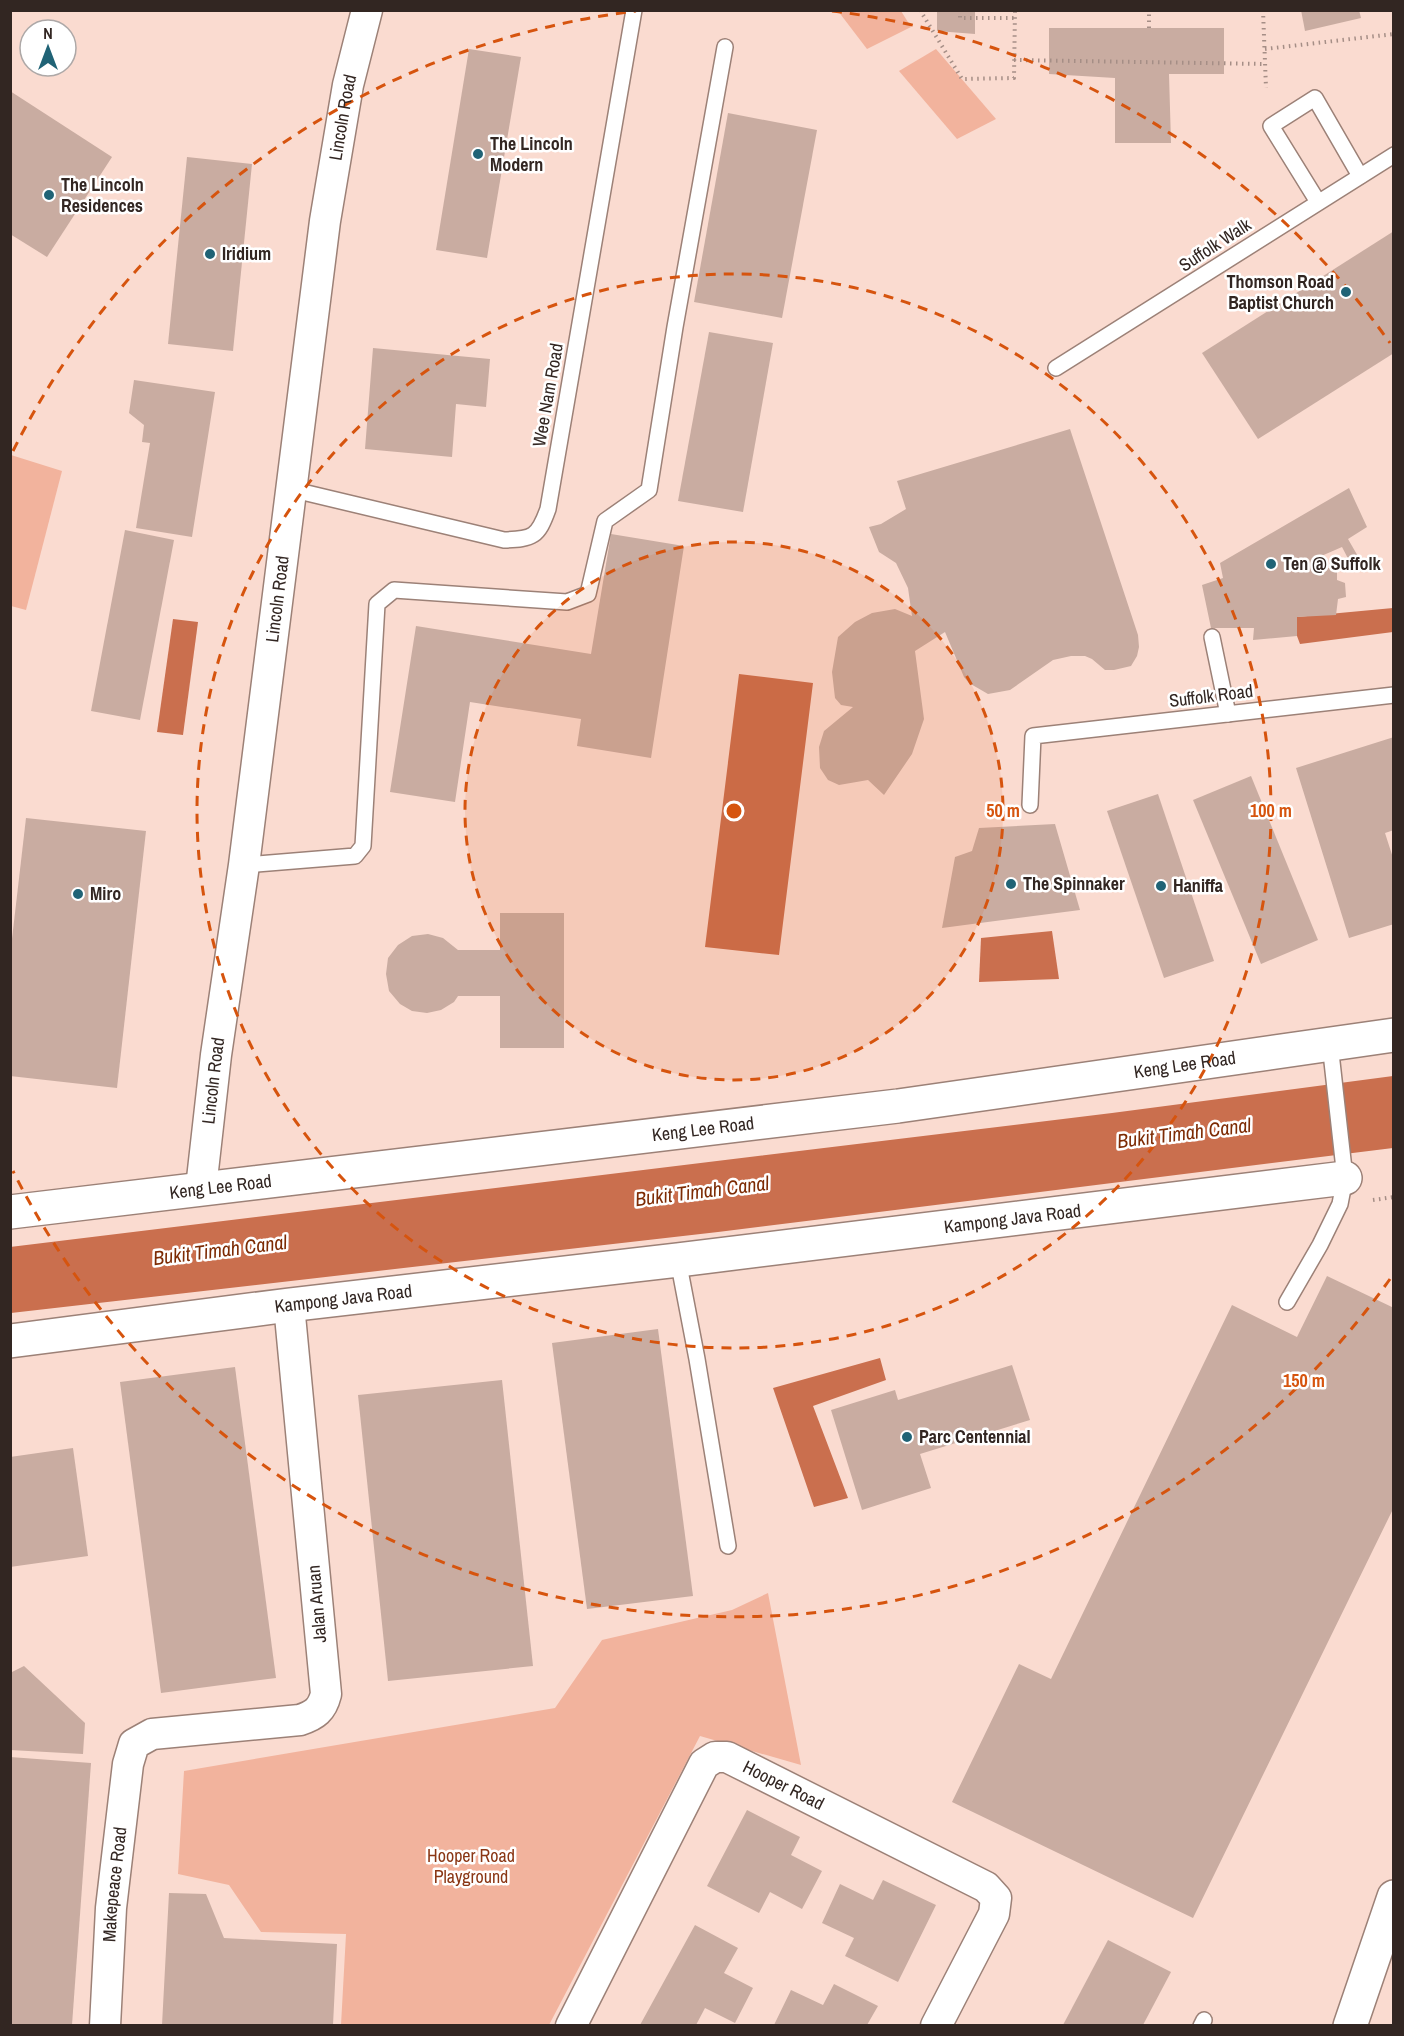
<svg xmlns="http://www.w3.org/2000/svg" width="1404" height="2036" viewBox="0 0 1404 2036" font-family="'Archivo Narrow',sans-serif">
  <rect width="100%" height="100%" fill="#fadbd0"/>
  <g fill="#f2b39d">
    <path d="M838 11H901L911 27 867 49Z"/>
    <path d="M936 49 996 119 957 139 899 71Z"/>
    <path d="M11 455 62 471 26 610 11 606Z"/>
    <path d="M768 1593 801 1765 700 1736 549 2025H341L346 1934 261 1932 229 1885 178 1874 184 1771 555 1708 602 1640 732 1610Z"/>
  </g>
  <g fill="#ca6f4e">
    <path d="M1393 608V632L1300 644 1297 636V617Z"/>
    <path d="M173 619 198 622 183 735 157 732Z"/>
    <path d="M739 674 813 683 779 955 705 947Z"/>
    <path d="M1052 931 1059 979 979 982 981 938Z"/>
    <path d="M1393 1076V1148L718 1232 11 1313 10 1247 1112 1113Z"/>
    <path d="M880 1358 886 1380 813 1406 848 1498 814 1507 773 1388Z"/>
  </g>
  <g fill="#c9aca1">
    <path d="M937 10H975V34L937 31Z"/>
    <path d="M1301 10H1359L1361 18 1305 31Z"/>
    <path d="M1049 28H1224V74H1169L1171 143H1115V78L1049 74Z"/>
    <path d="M469 49 521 57 487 258 436 250Z"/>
    <path d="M10 91 112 157 47 257 10 234Z"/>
    <path d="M728 113 817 130 782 318 694 302Z"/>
    <path d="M187 157 252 164 233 351 168 344Z"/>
    <path d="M1394 231V353L1258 439 1202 353Z"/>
    <path d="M709 332 773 343 743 512 678 501Z"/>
    <path d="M373 348 490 359 486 407 456 404 452 457 365 449Z"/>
    <path d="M134 380 215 392 192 537 136 528 150 443 142 442 144 425 129 413Z"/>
    <path d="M1070 429 1138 635 1139 647 1137 656 1131 666 1114 670H1105L1092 659 1085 656H1071L1053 660 1010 690 988 694 969 683 964 677 945 632 915 651 924 719 912 754 884 795 868 780 839 785 828 780 820 768 819 747 824 731 853 707 841 705 835 698 832 672 838 637 855 622 872 613 895 609 912 616 908 588 896 563 879 552 869 527 881 524 906 509 897 481Z"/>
    <path d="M1349 488 1367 527 1348 539 1363 565 1354 570 1342 547 1319 557 1323 568H1337V580L1345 583 1346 597 1338 599 1336 615 1297 617V636L1253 640 1254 628H1211L1202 585 1223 578 1220 563Z"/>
    <path d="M125 530 174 540 140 720 91 711Z"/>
    <path d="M611 534 684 546 651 758 577 746 581 719 470 702 455 802 390 792 416 626 591 654Z"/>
    <path d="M1394 737V830L1385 833 1394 861V924L1349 938 1296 768Z"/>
    <path d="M1251 776 1318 940 1261 964 1193 800Z"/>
    <path d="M1158 794 1214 961 1164 978 1107 811Z"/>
    <path d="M26 818 146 831 117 1088 10 1076V956Z"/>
    <path d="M1055 824 1080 910 942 928 955 857 972 851 979 828Z"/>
    <path d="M500 913H564V1048H500V996H458L454 1002 441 1010 427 1013 412 1011 400 1004 389 991 386 974 388 958 398 945 412 936 428 934 443 938 458 950H500Z"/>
    <path d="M1327 1276 1394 1308V1507L1193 1918 952 1802 1019 1664 1051 1679 1232 1305 1297 1337Z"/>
    <path d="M658 1329 693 1596 587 1609 552 1343Z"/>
    <path d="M1012 1365 1030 1420 920 1454 931 1488 862 1510 831 1410 895 1390 898 1400Z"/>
    <path d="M235 1367 276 1678 161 1693 120 1382Z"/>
    <path d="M502 1380 533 1666 388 1681 358 1395Z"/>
    <path d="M73 1448 88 1556 10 1567V1457Z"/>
    <path d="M24 1666 85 1723 83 1754 10 1750V1673Z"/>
    <path d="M10 1757 91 1763 72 2025H10Z"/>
    <path d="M747 1810 800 1837 791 1855 822 1871 802 1909 770 1892 759 1913 707 1886Z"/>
    <path d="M883 1880 936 1905 898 1982 845 1956 854 1938 822 1923 840 1884 873 1900Z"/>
    <path d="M169 1893 206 1894 224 1938 337 1944 333 2025H162Z"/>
    <path d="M695 1925 738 1948 724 1973 753 1988 735 2023 705 2008 696 2025H640Z"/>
    <path d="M1108 1940 1171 1972 1143 2025H1063Z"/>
    <path d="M834 1984 878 2006 867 2025H774L791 1990 823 2005Z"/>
  </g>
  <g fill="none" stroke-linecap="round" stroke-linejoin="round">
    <defs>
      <g id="lane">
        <path d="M1318 202 1271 126 1315 98 1360 176"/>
        <path d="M1056 368 1394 155"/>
        <path d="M290 489 504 540C533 539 538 537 548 509L634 10"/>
        <path d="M1212 637 1228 714"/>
        <path d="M1030 805 1033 736 1394 695"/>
        <path d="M244 865 355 856 363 846 377 604 394 590 567 602 588 594 605 521 649 490 675 327 725 47"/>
        <path d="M678 1260 697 1359 728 1546"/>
        <path d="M1287 1302 1320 1245 1340 1204 1345 1178 1330 1044"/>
        <path d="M1201 2026 1204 2020"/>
      </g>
      <g id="street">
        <path id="s1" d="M201 1188 216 1055 244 865 325 221 348 85 367 10"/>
        <path id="s2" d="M105 2026 111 1908 128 1764 134 1744 152 1734 300 1720C315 1715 322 1710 326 1694L289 1305"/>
        <path id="s3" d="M571 2026 704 1764 715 1757H727L986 1887 996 1898 994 1914 936 2026"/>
      </g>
      <g id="secondary">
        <path id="s4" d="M10 1212 898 1106 1394 1035"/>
        <path id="s5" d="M10 1341 289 1305 678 1260 1345 1178"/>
      </g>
      <path id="highway" d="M1350 2026 1394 1897"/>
    </defs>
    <use href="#lane" stroke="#9c8177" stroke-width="18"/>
    <use href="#street" stroke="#9c8177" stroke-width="33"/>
    <use href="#secondary" stroke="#9c8177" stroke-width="36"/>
    <use href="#highway" stroke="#9c8177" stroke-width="36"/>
    <g stroke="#a58e86" stroke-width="4" stroke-dasharray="1.5 4.5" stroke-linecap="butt">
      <path d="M920 10 962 79 1014 78 1015 10"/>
      <path d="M960 10V18H1015"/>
      <path d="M1263 10 1266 88"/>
      <path d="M1149 28V10"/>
      <path d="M1265 49 1394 34"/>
      <path d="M1014 60 1265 64"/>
      <path d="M1373 1200 1394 1197"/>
    </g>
    <use href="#lane" stroke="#fff" stroke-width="15"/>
    <use href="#street" stroke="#fff" stroke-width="30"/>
    <use href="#secondary" stroke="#fff" stroke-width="33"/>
    <use href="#highway" stroke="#fff" stroke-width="33"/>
  </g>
  <circle cx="734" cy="811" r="269" fill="#d6540e" fill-opacity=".12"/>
  <g fill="none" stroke="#d6540e" stroke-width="3" stroke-dasharray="10 8">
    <circle cx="734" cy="811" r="269"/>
    <circle cx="734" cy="811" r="537"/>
    <path d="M1390 1279A806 806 0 0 1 13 1171M13 451A806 806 0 0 1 636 11M832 11A806 806 0 0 1 1390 343"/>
  </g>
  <g fill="#206376" stroke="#fff" stroke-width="2">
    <circle cx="478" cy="154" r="6"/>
    <circle cx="49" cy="195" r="6"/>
    <circle cx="210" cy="254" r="6"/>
    <circle cx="1346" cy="292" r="6"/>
    <circle cx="1271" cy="564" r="6"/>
    <circle cx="1011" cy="884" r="6"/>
    <circle cx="1161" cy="886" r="6"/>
    <circle cx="78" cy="894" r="6"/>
    <circle cx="907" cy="1437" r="6"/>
  </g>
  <g text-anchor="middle" stroke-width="5" stroke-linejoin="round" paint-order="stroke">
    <g font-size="18" fill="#322622" stroke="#fff">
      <text dy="6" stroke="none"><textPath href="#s1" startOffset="1080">Lincoln Road</textPath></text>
      <text transform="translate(1215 245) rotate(-33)" y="6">Suffolk Walk</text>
      <text transform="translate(548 395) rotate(-80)" y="6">Wee Nam Road</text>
      <text dy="6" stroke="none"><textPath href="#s1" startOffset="594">Lincoln Road</textPath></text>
      <text transform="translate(1211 696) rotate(-7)" y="6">Suffolk Road</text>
      <text dy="6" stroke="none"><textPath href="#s4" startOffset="1184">Keng Lee Road</textPath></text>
      <text dy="6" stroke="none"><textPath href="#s1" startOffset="108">Lincoln Road</textPath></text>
      <text dy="6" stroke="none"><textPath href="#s4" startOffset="698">Keng Lee Road</textPath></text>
      <text dy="6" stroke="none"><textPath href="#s4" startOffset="212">Keng Lee Road</textPath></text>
      <text dy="6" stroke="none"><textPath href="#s5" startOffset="1010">Kampong Java Road</textPath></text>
      <text dy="6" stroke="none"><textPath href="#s5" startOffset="336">Kampong Java Road</textPath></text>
      <text transform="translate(317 1604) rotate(-95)" y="6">Jalan Aruan</text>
      <text dy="6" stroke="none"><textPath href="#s3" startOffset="382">Hooper Road</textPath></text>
      <text dy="6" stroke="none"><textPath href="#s2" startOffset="142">Makepeace Road</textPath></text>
    </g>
    <g font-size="18" font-weight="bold" fill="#322622" stroke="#fff" text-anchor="start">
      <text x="490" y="150">The Lincoln<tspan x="490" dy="21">Modern</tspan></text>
      <text x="61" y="191">The Lincoln<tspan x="61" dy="21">Residences</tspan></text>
      <text x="222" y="260">Iridium</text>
      <text x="1334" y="288" text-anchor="end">Thomson Road<tspan x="1334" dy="21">Baptist Church</tspan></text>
      <text x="1283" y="570">Ten @ Suffolk</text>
      <text x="1023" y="890">The Spinnaker</text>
      <text x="1173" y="892">Haniffa</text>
      <text x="90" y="900">Miro</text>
      <text x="919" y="1443">Parc Centennial</text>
    </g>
    <g font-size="18" fill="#8a3614" stroke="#fff">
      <text x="471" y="1862">Hooper Road<tspan x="471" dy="21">Playground</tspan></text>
    </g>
    <g font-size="20" font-style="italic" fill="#7d2b04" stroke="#fff">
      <text transform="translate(1184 1133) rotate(-7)" y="7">Bukit Timah Canal</text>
      <text transform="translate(702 1191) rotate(-7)" y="7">Bukit Timah Canal</text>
      <text transform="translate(220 1250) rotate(-7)" y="7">Bukit Timah Canal</text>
    </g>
  </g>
  <circle cx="734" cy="811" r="9" fill="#d6540e" stroke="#fff" stroke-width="3"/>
  <g font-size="18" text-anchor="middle" font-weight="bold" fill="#d6540e" stroke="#fff" stroke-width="5" stroke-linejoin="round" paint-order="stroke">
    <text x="1003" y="817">50 m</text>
    <text x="1271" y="817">100 m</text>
    <text x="1304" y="1387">150 m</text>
  </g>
  <rect width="1404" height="2036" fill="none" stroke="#322622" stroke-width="24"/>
  <g transform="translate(48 48)"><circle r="28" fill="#ffffff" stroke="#ada8a7" stroke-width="1.5"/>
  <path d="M0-4.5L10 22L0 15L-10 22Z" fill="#206376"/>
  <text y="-9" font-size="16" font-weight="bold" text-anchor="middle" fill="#322622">N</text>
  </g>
</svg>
